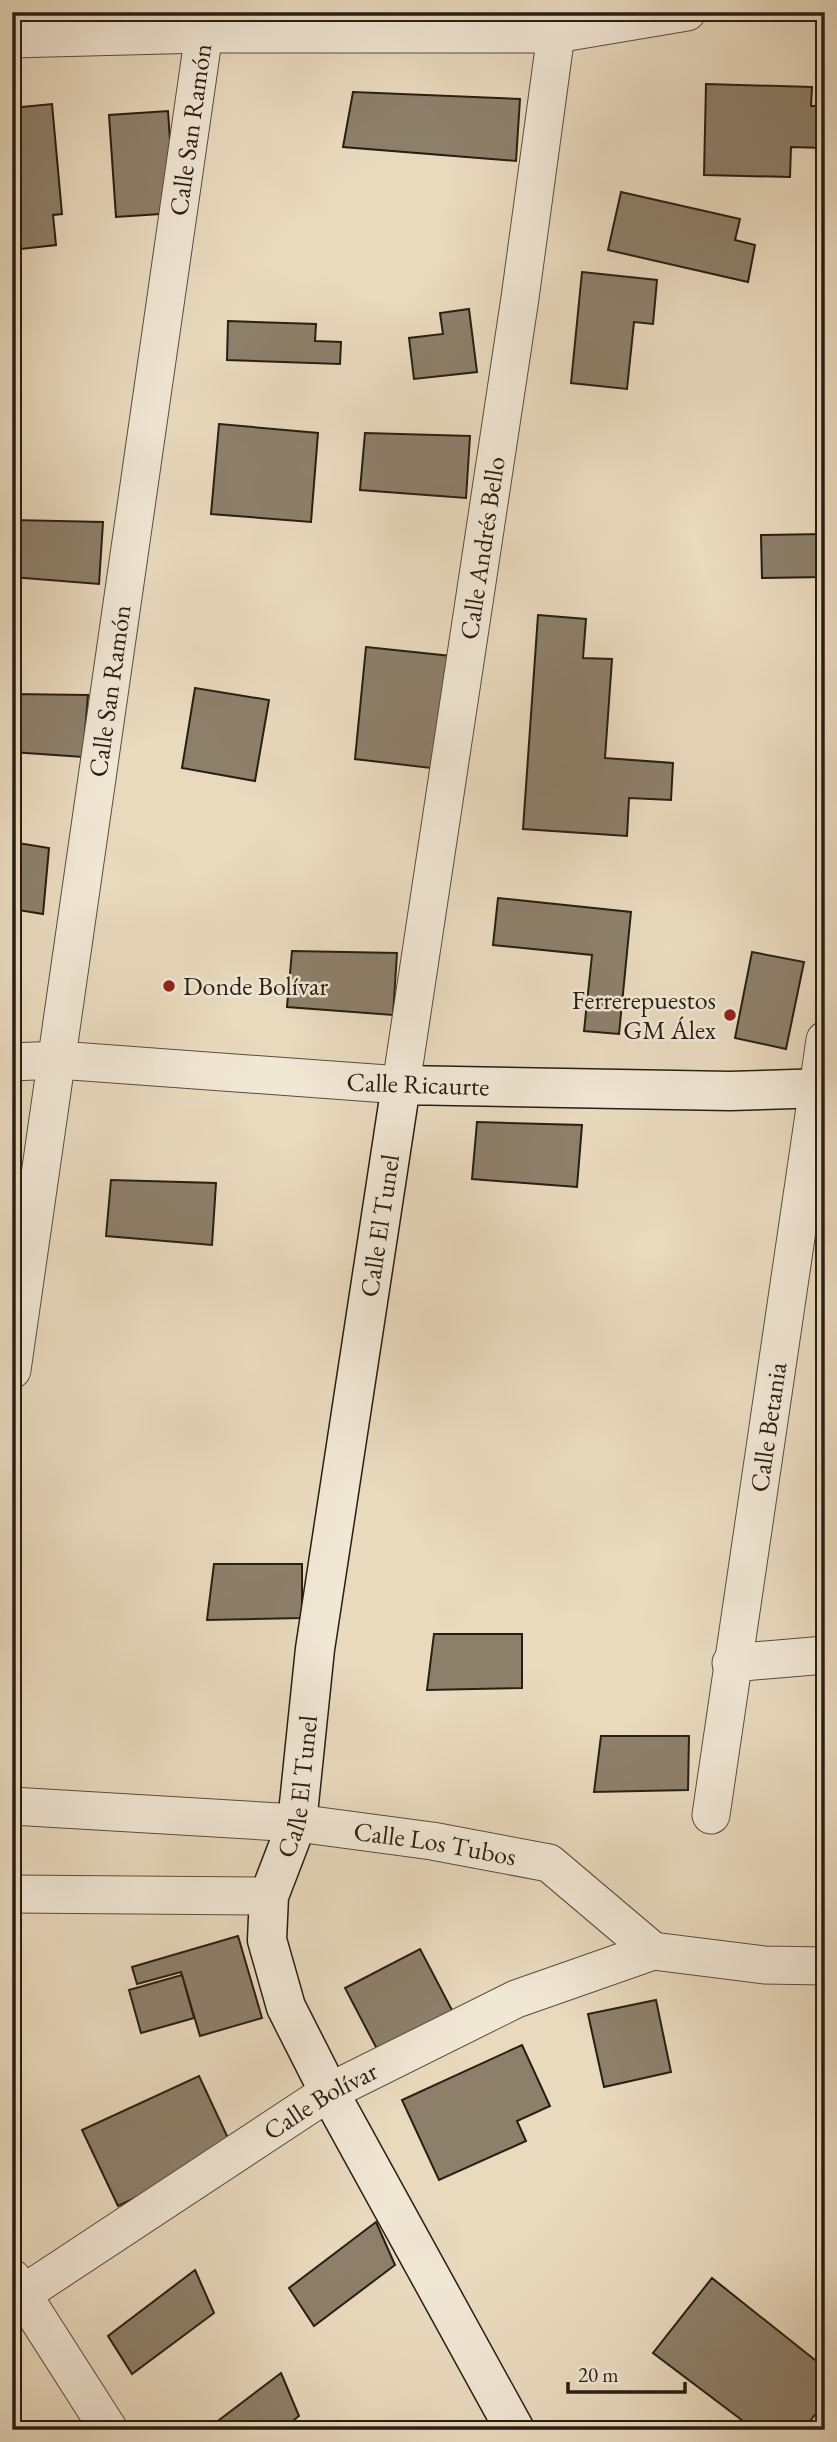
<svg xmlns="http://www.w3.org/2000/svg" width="837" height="2442" viewBox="0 0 837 2442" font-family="'EB Garamond',serif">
  <rect width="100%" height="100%" fill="#e9dabe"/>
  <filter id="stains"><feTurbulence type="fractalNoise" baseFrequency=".00286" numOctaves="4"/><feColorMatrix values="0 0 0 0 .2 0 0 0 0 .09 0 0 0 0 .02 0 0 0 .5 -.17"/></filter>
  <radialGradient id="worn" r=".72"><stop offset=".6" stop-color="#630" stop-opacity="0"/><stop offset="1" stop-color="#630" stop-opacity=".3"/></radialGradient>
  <g fill="#8d806b" stroke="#291e12" stroke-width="2">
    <path d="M706 84 812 87 811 106H825V148L791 147 790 177 704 175Z"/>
    <path d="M353 92 520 99 516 161 343 147Z"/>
    <path d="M52 104 62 214 53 215 56 245 12 250V108Z"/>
    <path d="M168 111 175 213 116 217 109 115Z"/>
    <path d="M621 192 740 219 735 240 755 245 748 282 608 250Z"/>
    <path d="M582 272 657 280 653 324 634 322 627 389 571 383Z"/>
    <path d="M469 309 477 372 414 379 409 338 443 334 440 313Z"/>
    <path d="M228 321 316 324 315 341 341 342 340 364 227 360Z"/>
    <path d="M219 424 318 433 311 522 211 514Z"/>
    <path d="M365 433 470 436 466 498 360 490Z"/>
    <path d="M12 520 103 522 99 584 12 577Z"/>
    <path d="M825 534V577L762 578 761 535Z"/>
    <path d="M538 615 586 619 583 658 612 659 605 758 673 763 671 800 629 798 627 836 523 829Z"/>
    <path d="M366 647 451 656 439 769 355 759Z"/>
    <path d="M195 688 269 700 255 781 182 768Z"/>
    <path d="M12 694 88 695 83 757 12 752Z"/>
    <path d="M12 842 49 848 43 914 12 909Z"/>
    <path d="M498 898 631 912 619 1034 584 1031 592 955 493 945Z"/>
    <path d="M292 951 397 953 393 1015 287 1007Z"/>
    <path d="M752 952 804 962 786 1049 735 1038Z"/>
    <path d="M477 1122 582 1125 577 1187 472 1179Z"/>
    <path d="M111 1180 216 1183 212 1245 106 1236Z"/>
    <path d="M214 1564H302V1618L207 1620Z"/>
    <path d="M434 1634H522V1688L427 1690Z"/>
    <path d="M601 1736H689L688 1790 594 1792Z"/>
    <path d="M238 1936 262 2018 200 2036 181 1972 137 1984 132 1967Z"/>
    <path d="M420 1949 453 2012 378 2051 345 1988Z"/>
    <path d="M182 1975 194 2018 141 2033 129 1990Z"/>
    <path d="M656 2000 671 2072 604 2087 588 2014Z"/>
    <path d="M522 2045 550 2106 517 2121 526 2141 439 2180 402 2100Z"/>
    <path d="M199 2076 234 2151 118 2206 82 2130Z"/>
    <path d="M376 2222 395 2265 314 2326 289 2288Z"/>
    <path d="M195 2270 214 2313 132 2374 108 2336Z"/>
    <path d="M712 2278 825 2368V2402L803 2430H755L653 2353Z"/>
    <path d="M281 2373 299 2416 281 2430H206Z"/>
  </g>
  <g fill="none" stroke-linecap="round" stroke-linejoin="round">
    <defs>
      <g id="street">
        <path d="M12 39 203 34H556L687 12"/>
        <path id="s1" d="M12 1062 58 1060 401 1085 520 298 559 12"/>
        <path id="s2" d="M12 1370 207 12"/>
        <path d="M731 1663 825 1655"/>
        <path id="s3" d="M12 1806 297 1823 432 1841 549 1863 653 1951 764 1965 825 1966"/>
        <path id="s4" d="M711 1815 825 1040"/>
        <path d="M12 1894 269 1896"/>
        <path d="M12 2278 109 2430"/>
        <path id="s5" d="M12 2301 329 2092 516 1999 653 1951"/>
      </g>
      <g id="secondary">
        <path id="s6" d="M515 2430 329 2092 286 2007 267 1940 269 1896 297 1823 315 1649 401 1085 730 1091 825 1088"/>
      </g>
    </defs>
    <use href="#street" stroke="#594d3d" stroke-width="39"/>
    <use href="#secondary" stroke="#291e12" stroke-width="41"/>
    <use href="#street" stroke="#f1e7d5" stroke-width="37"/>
    <use href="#secondary" stroke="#f1e7d5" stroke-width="38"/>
  </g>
  <g fill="#8f2418" stroke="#f1e7d5" stroke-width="2.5">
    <circle cx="169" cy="986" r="7"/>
    <circle cx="730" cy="1015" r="7"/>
  </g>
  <g text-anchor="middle" stroke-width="5" stroke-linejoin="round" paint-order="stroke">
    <g font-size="26" fill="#291e12" stroke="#f1e7d5">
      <text dy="9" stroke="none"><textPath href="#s2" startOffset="1253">Calle San Ramón</textPath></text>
      <text dy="9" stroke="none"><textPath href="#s1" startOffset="933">Calle Andrés Bello</textPath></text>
      <text dy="9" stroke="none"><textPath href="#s2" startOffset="686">Calle San Ramón</textPath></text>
      <text transform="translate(418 1084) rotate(2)" y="9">Calle Ricaurte</text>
      <text dy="9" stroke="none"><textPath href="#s6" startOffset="1276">Calle El Tunel</textPath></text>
      <text dy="9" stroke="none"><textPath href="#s4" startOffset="392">Calle Betania</textPath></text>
      <text dy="9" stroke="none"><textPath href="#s6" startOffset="709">Calle El Tunel</textPath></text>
      <text dy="9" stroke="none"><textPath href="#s3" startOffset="425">Calle Los Tubos</textPath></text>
      <text dy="9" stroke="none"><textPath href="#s5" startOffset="368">Calle Bolívar</textPath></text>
    </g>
    <g font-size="26" fill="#291e12" stroke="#f1e7d5" text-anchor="start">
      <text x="183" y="995">Donde Bolívar</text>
      <text x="716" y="1009" text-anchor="end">Ferrerepuestos<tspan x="716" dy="30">GM Álex</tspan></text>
    </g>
  </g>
  <rect width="837" height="2442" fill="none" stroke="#e9dabe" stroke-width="42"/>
  <rect x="14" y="14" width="809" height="2414" fill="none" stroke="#291e12" stroke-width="3.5"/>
  <rect x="21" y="21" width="795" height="2400" fill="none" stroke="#291e12" stroke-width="2"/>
  <path d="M568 2382v10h117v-10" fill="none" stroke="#291e12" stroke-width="3.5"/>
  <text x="578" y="2382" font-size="21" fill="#291e12" stroke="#f1e7d5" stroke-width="5" paint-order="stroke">20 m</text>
  <rect width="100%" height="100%" filter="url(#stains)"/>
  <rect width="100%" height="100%" fill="url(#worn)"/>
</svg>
